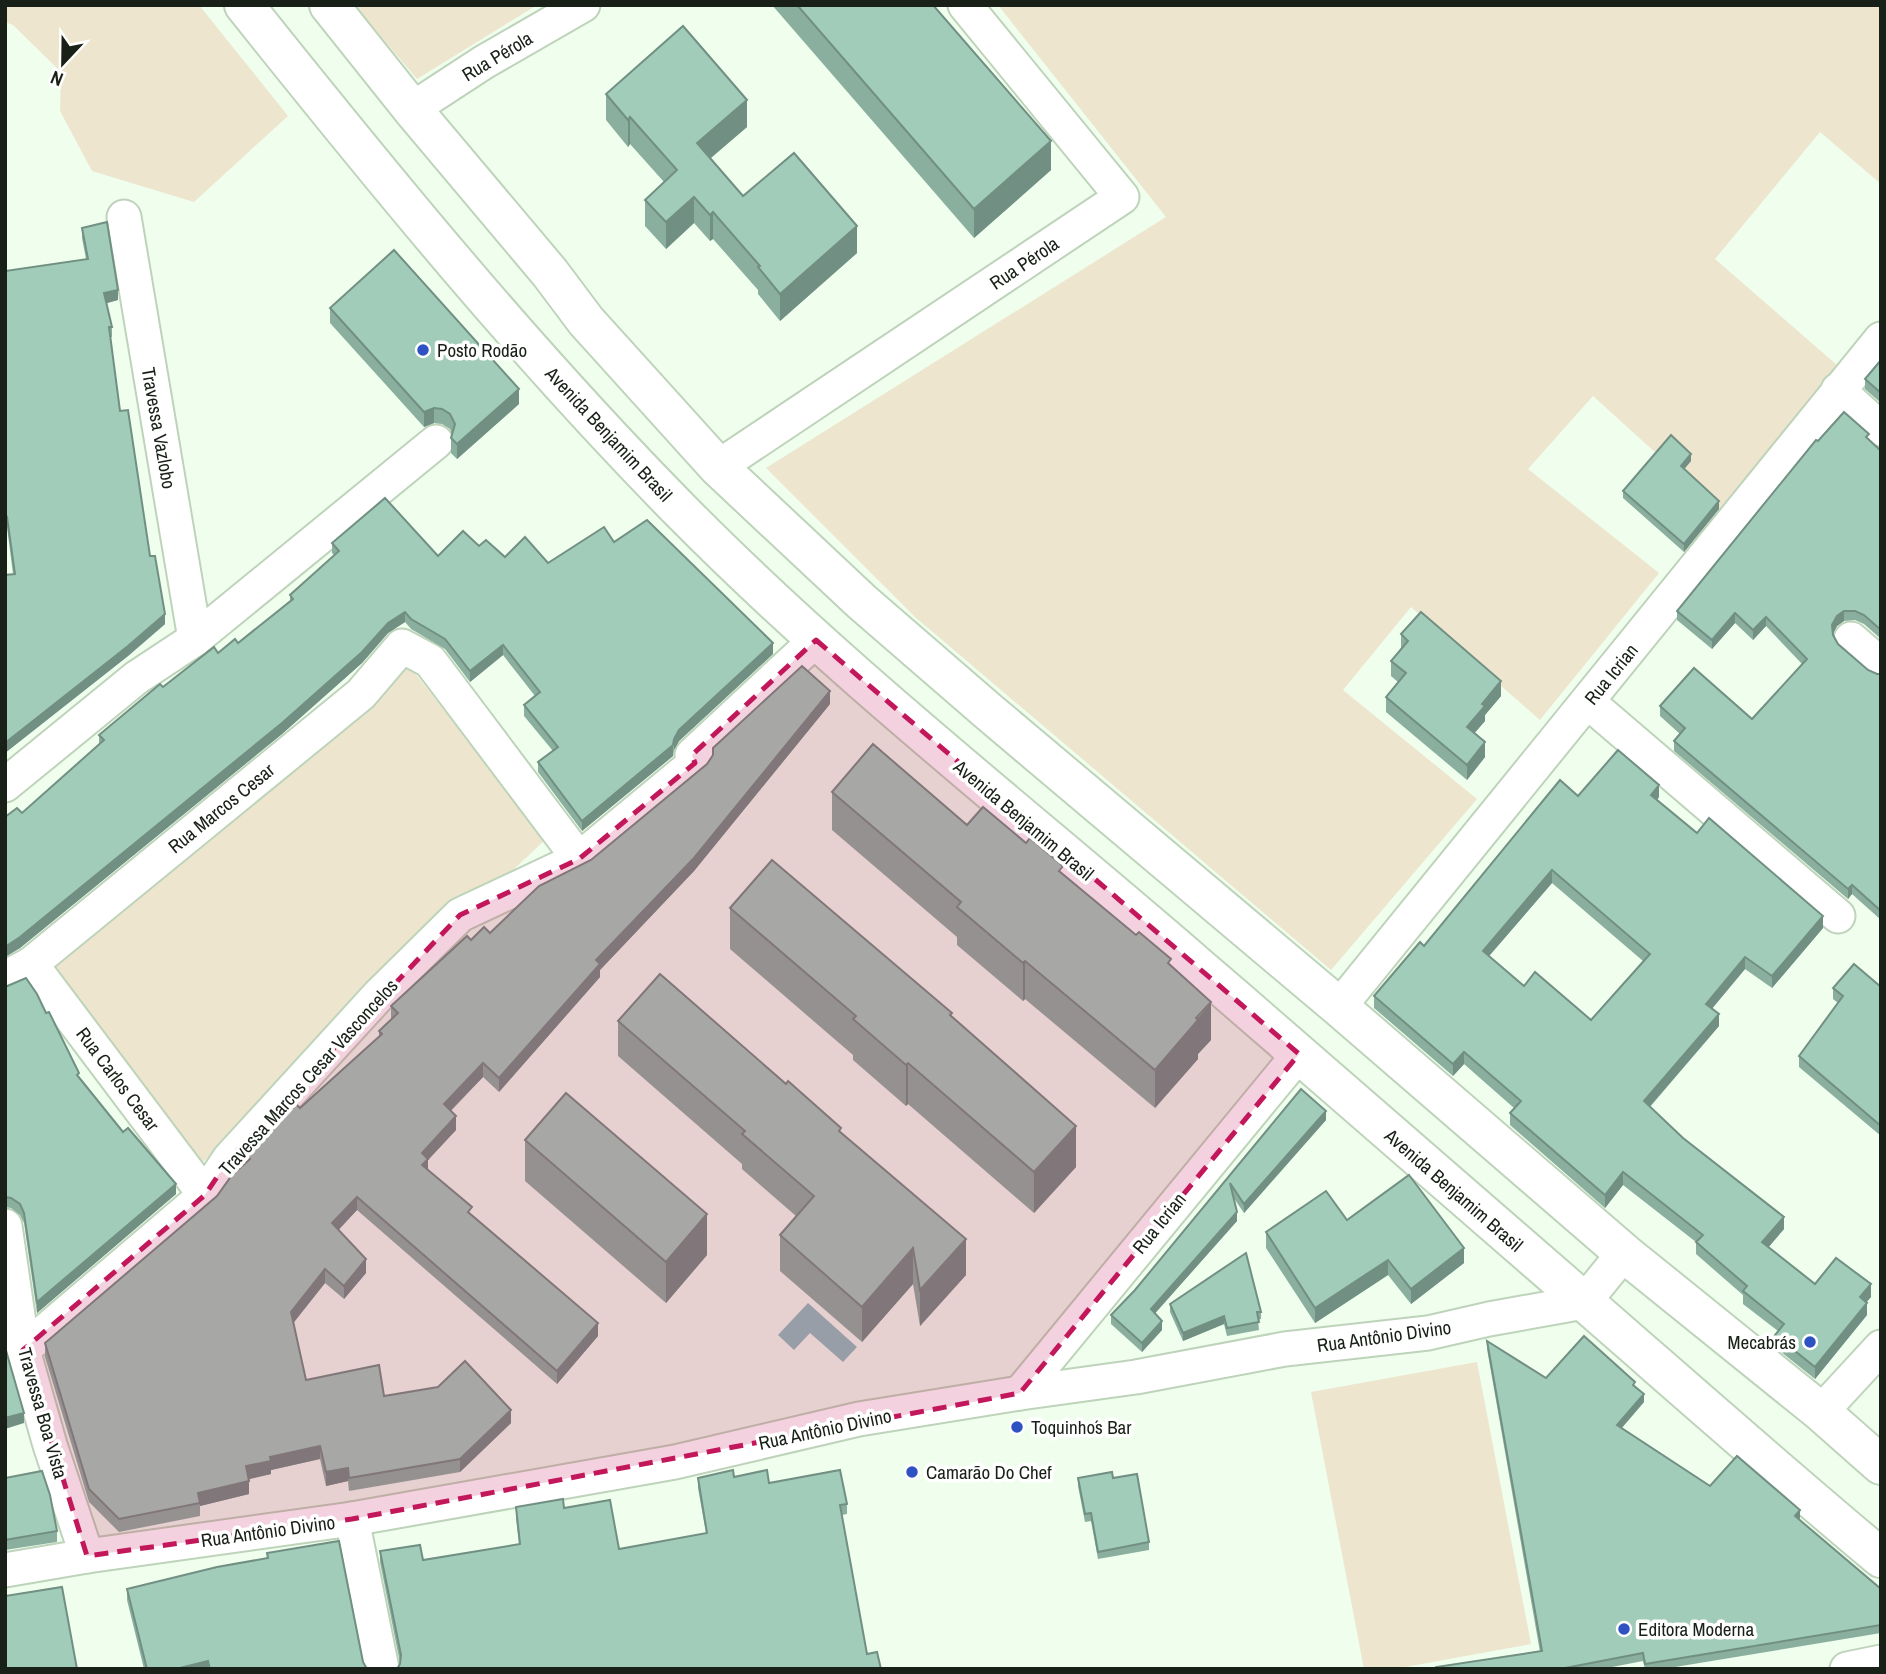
<svg xmlns="http://www.w3.org/2000/svg" width="1886" height="1674" viewBox="0 0 1886 1674" font-family="'Archivo Narrow',sans-serif">
  <rect width="100%" height="100%" fill="#f0feee"/>
  <g fill="#ede5cd">
    <path d="M5 5H199L288 116 194 202 92 171 60 111 61 72 13 25 5 22Z"/>
    <path d="M354 5H537L417 79Z"/>
    <path d="M998 5H1881V184L1820 132 1715 259 1837 365 1721 512 1593 396 1528 469 1659 573 1540 720 1411 607 1343 690 1477 799 1331 970 915 617 766 468 1166 217Z"/>
    <path d="M407 663 546 839 202 1163 51 969Z"/>
    <path d="M1477 1362 1531 1644 1394 1669H1364L1311 1392Z"/>
  </g>
  <path fill="#8ec0bc" d="M808 1303 857 1347 843 1362 810 1333 794 1350 778 1335Z"/>
  <g fill="none" stroke-linecap="round" stroke-linejoin="round">
    <defs>
      <g id="minor">
        <path d="M412 109 484 62 583 5"/>
        <path d="M124 217 195 639"/>
        <path d="M1838 390 1881 429"/>
        <path d="M718 467 1122 197 965 5"/>
        <path d="M1851 639 1881 665"/>
        <path d="M1588 702 1838 916"/>
        <path d="M5 785 136 678 195 639 436 442"/>
        <path d="M31 964 205 1195"/>
        <path d="M5 978 31 964 361 694 402 646 430 661 579 859"/>
        <path d="M1339 1007 1881 339"/>
        <path d="M5 1226 23 1350 50 1445 87 1556"/>
        <path d="M23 1350 205 1195 229 1159 379 995 460 915 579 859 695 763 692 755 816 640"/>
        <path d="M1020 1393 1299 1054"/>
        <path d="M1821 1412 1881 1347"/>
        <path d="M352 1519 382 1669"/>
        <path d="M5 1570 87 1556 352 1519 675 1462 859 1419 1020 1393 1136 1377 1285 1349 1428 1333 1489 1319 1584 1302 1624 1253"/>
        <path d="M1847 1669 1881 1662"/>
      </g>
      <g id="major">
        <path d="M244 5C383 179 525 353 682 512 842 674 1022 814 1194 963 1323 1074 1451 1186 1580 1298 1680 1385 1779 1473 1881 1558"/>
        <path d="M329 5 412 109 550 273 586 321 718 467 862 602 989 712 1339 1007 1624 1253 1821 1412 1881 1465"/>
      </g>
    </defs>
    <use href="#minor" stroke="#bed4ba" stroke-width="37"/>
    <use href="#major" stroke="#bed4ba" stroke-width="42"/>
    <use href="#minor" stroke="#fff" stroke-width="33"/>
    <use href="#major" stroke="#fff" stroke-width="38"/>
  </g>
  <g fill="#8aaf9f" fill-rule="evenodd">
    <path d="M772 5H933L1051 170 974 238Z"/>
    <path d="M606 94 747 127 710 158 743 196 857 253 780 321 758 294V290L713 239 710 241 694 223 666 249 645 226V200L664 182 630 144 628 147 606 120Z"/>
    <path d="M82 228 118 300 106 303 112 327V337H110L120 411 150 556 165 624 128 656 5 753V575L13 574 7 527 5 528V271L86 259 82 238Z"/>
    <path d="M330 308 519 404 457 459 451 453V438L452 434 450 429 442 424 434 423 424 427 330 323Z"/>
    <path d="M1881 360V403L1865 389V379Z"/>
    <path d="M1869 440 1881 451V639L1864 624 1855 620 1844 621 1837 626 1833 634 1838 644 1868 670 1877 674H1881V920L1852 894 1848 899 1674 751V741L1680 734 1660 716V706L1752 719 1802 664 1766 626 1753 640 1735 623 1712 649 1677 620V611L1818 441Z"/>
    <path d="M1691 461 1684 469 1719 509 1684 552 1623 498V491Z"/>
    <path d="M614 542 773 654 679 741 674 750 673 756 582 831 538 772V762L553 751 524 716V705L535 696 503 655 470 682 445 649 411 629 405 622 388 633 362 663 282 734 20 948 5 957V817L22 813 99 744V735L163 687 218 653 238 643 290 601V595L334 555 332 553V543L438 556 479 546 505 557 548 563Z"/>
    <path d="M1401 634 1501 696 1485 715V721L1474 733 1485 757 1467 780 1386 712V697L1398 682 1391 676V661L1401 649Z"/>
    <path d="M830 704 694 871 600 970V977L499 1092 483 1077 451 1111 456 1130 428 1160V1169L472 1216 598 1336 557 1384 357 1210 338 1230 366 1273 344 1299 325 1283 293 1323 306 1380 511 1423 460 1472 349 1491 348 1481 326 1486 320 1459 271 1470V1474L248 1479 249 1494 200 1506V1516L119 1532 89 1502 45 1357V1343L217 1196 247 1162V1155L379 1036V1031L391 1019V1006L471 940 490 933 591 860Z"/>
    <path d="M832 792 967 825 1063 875 1171 966 1211 1040 1198 1054V1059L1155 1108 1025 999 1023 1001 957 945V937L832 830Z"/>
    <path d="M1578 796 1659 797 1657 800 1697 833 1823 928 1772 988 1745 969 1712 1008 1719 1026 1650 1107 1683 1138 1784 1229 1768 1247 1815 1284 1871 1297 1866 1302 1867 1315 1815 1379 1775 1347V1335L1778 1331 1743 1304V1295L1696 1254V1242L1623 1185 1605 1208 1510 1125V1113L1514 1108 1464 1064 1453 1076 1374 1008V996L1424 946ZM1552 883 1643 961 1591 1020 1524 986 1489 956Z"/>
    <path d="M730 908 952 1016 1076 1167 1034 1213 908 1104 906 1106 853 1060V1055L730 949Z"/>
    <path d="M5 987 46 1013 79 1078 123 1132 176 1194 37 1313 24 1223 20 1215 11 1208 5 1207Z"/>
    <path d="M1881 987V1136L1799 1067V1056L1838 1003 1833 999V988Z"/>
    <path d="M618 1021 841 1133 966 1275 920 1326 913 1284 862 1342 780 1271V1235L796 1216 742 1169V1164L618 1056Z"/>
    <path d="M1301 1089 1326 1120 1244 1213 1233 1197 1237 1221 1155 1313 1162 1330 1142 1352 1111 1324V1315L1135 1290Z"/>
    <path d="M525 1140 707 1255 666 1303 525 1181Z"/>
    <path d="M1347 1220 1464 1263 1411 1304 1388 1275 1315 1323 1266 1248V1232Z"/>
    <path d="M1170 1304 1261 1312V1319L1258 1320 1259 1330 1227 1336 1224 1324 1183 1341 1170 1312Z"/>
    <path d="M1487 1341 1546 1378 1635 1387 1644 1402 1622 1428 1710 1486 1800 1518 1799 1519 1881 1589V1633L1663 1669H1645L1643 1661 1602 1669H1436L1540 1652 1487 1349Z"/>
    <path d="M734 1477 769 1483 847 1504V1514L842 1515 867 1654 400 1663 380 1562V1551L423 1560 519 1544 516 1518V1507L564 1508 619 1549 706 1533 698 1488V1478Z"/>
    <path d="M5 1478 57 1531V1542L5 1550Z"/>
    <path d="M1078 1478H1113L1149 1542V1550L1098 1559 1091 1521 1085 1522 1078 1486Z"/>
    <path d="M267 1553 363 1662 367 1669H144L127 1600V1589L267 1558Z"/>
  </g>
  <g fill="#718f82">
    <path d="M747 100V127L697 170V143Z"/>
    <path d="M630 117V144L628 147V120Z"/>
    <path d="M1051 141V170L974 238V209Z"/>
    <path d="M694 197V223L666 249V222Z"/>
    <path d="M713 212V239L710 241V215Z"/>
    <path d="M857 226V253L780 321V294Z"/>
    <path d="M118 290V300L104 304V293Z"/>
    <path d="M519 389V404L457 459V444Z"/>
    <path d="M434 408V423L424 427V412Z"/>
    <path d="M1691 454V461L1681 473V466Z"/>
    <path d="M1719 501V509L1684 552V544Z"/>
    <path d="M1844 611V621L1837 626 1832 635V625L1837 616Z"/>
    <path d="M405 612V622L388 633 362 663 282 734 20 948 5 957V947L388 623Z"/>
    <path d="M1735 613V623L1712 649V640Z"/>
    <path d="M165 614V624L128 656 5 753V743Z"/>
    <path d="M1766 617V626L1753 640V630Z"/>
    <path d="M773 643V654L679 741 674 750V739L679 730Z"/>
    <path d="M503 645V655L470 682V671Z"/>
    <path d="M1501 681V696L1485 715V721L1467 742V727L1482 704Z"/>
    <path d="M830 691V704L694 871 600 970V977L499 1092V1078L596 960Z"/>
    <path d="M1485 742V757L1467 780V765Z"/>
    <path d="M673 745V756L582 831V821Z"/>
    <path d="M1659 785V797L1651 807V795Z"/>
    <path d="M1552 870V883L1483 963V951Z"/>
    <path d="M1852 885V894L1848 899V889Z"/>
    <path d="M1823 916V928L1772 988V976Z"/>
    <path d="M1745 957V969L1706 1016V1004Z"/>
    <path d="M1025 961V999L1023 1001V963Z"/>
    <path d="M1211 1002V1040L1198 1054V1059L1155 1108V1070Z"/>
    <path d="M1719 1014V1026L1644 1113V1101Z"/>
    <path d="M1464 1052V1064L1453 1076V1064Z"/>
    <path d="M483 1063V1077L444 1117V1104Z"/>
    <path d="M908 1063V1104L906 1106V1065Z"/>
    <path d="M1326 1111V1120L1244 1213V1204Z"/>
    <path d="M456 1116V1130L428 1160V1172L422 1165V1153Z"/>
    <path d="M1076 1126V1167L1034 1213V1172Z"/>
    <path d="M1623 1172V1185L1605 1208V1195Z"/>
    <path d="M176 1184V1194L37 1313V1302Z"/>
    <path d="M357 1197V1210L332 1237V1223Z"/>
    <path d="M1237 1212V1221L1151 1318V1309Z"/>
    <path d="M707 1214V1255L666 1303V1262Z"/>
    <path d="M1784 1217V1229L1762 1255V1242Z"/>
    <path d="M966 1239V1275L920 1326V1290Z"/>
    <path d="M913 1248V1284L862 1342V1307Z"/>
    <path d="M1464 1248V1263L1411 1304V1289Z"/>
    <path d="M366 1259V1273L344 1299V1286Z"/>
    <path d="M1388 1260V1275L1315 1323V1308Z"/>
    <path d="M325 1269V1283L291 1326V1312Z"/>
    <path d="M1871 1284V1297L1860 1310V1297Z"/>
    <path d="M1867 1303V1315L1815 1379V1367Z"/>
    <path d="M1224 1316V1324L1183 1341V1333Z"/>
    <path d="M1162 1321V1330L1142 1352V1343Z"/>
    <path d="M598 1323V1336L557 1384V1371Z"/>
    <path d="M1644 1394V1402L1617 1433V1425Z"/>
    <path d="M511 1410V1423L460 1472V1459Z"/>
    <path d="M24 1413V1423L5 1429V1418Z"/>
    <path d="M320 1446V1459L271 1470V1474L246 1480V1466L270 1457Z"/>
    <path d="M348 1468V1481L326 1486V1472Z"/>
    <path d="M249 1481V1494L200 1506 198 1493Z"/>
    <path d="M1800 1510V1518L1795 1524V1516Z"/>
    <path d="M208 1661V1669H176Z"/>
  </g>
  <g fill="#a1ccb9" stroke="#718f82" stroke-width="2" fill-rule="evenodd">
    <path d="M797 5H933L1051 141 974 209Z"/>
    <path d="M683 26 747 100 697 143 743 196 794 153 857 226 780 294 758 267 760 266 713 212 710 215 694 197 666 222 645 200 677 170 630 117 628 120 606 94Z"/>
    <path d="M107 222 118 290 104 293 112 327H109L120 411 128 410 150 556H155L165 614 128 646 5 743V575L15 574 7 517 5 518V271L88 259 82 228Z"/>
    <path d="M394 250 519 389 457 444 451 438 455 424 450 414 442 409 434 408 424 412 330 308Z"/>
    <path d="M1881 360V393L1865 379Z"/>
    <path d="M1844 412 1869 434 1866 437 1881 451V630L1864 615 1855 611H1844L1837 616 1832 625 1833 635 1838 644 1868 670 1877 674H1881V911L1852 885 1848 889 1674 741 1685 728 1660 706 1694 668 1752 719 1807 659 1766 617 1753 630 1735 613 1712 640 1677 611 1816 440 1818 441Z"/>
    <path d="M1671 435 1691 454 1681 466 1719 501 1684 544 1623 491Z"/>
    <path d="M385 498 438 556 463 531 479 546 486 540 505 557 525 537 548 563 604 527 614 542 647 520 773 643 679 730 674 739 673 745 582 821 538 762 558 747 524 705 540 692 503 645 470 671 445 639 411 619 405 612 388 623 362 652 282 723 20 937 5 947V817L17 808 22 813 104 740 99 735 160 684 163 687 214 647 218 653 235 639 238 643 293 599 290 595 339 551 332 543Z"/>
    <path d="M1421 612 1501 681 1482 704 1485 706 1467 727 1485 742 1467 765 1386 697 1406 673 1391 661 1408 641 1401 634Z"/>
    <path d="M802 666 830 691 694 858 596 960 600 964 499 1078 483 1063 444 1104 456 1116 422 1153 428 1159 422 1165 472 1207 468 1212 598 1323 557 1371 357 1197 332 1223 366 1259 344 1286 325 1269 291 1312 306 1380 379 1365 384 1396 438 1387 465 1361 511 1410 460 1459 349 1478 348 1468 326 1472 320 1446 270 1457 271 1461 246 1466 249 1481 198 1493 200 1503 119 1519 89 1489 45 1343 217 1196 232 1175 250 1159 247 1155 295 1103 300 1108 382 1034 379 1031 398 1013 391 1006 467 936 471 940 484 927 490 933 539 886 591 860 707 764 713 755V748Z"/>
    <path d="M873 744 967 825 983 807 1026 843 1030 838 1063 866 1059 871 1136 935 1139 932 1171 959 1168 963 1211 1002 1196 1018 1198 1020 1155 1070 1025 961 1023 963 957 907 961 902 832 792Z"/>
    <path d="M1618 750 1659 785 1651 795 1697 833 1709 818 1823 916 1772 976 1745 957 1706 1004 1719 1014 1644 1101 1683 1138 1784 1217 1762 1242 1815 1284 1836 1258 1871 1284 1860 1297 1867 1303 1815 1367 1775 1335 1784 1324 1743 1291 1747 1286 1696 1242 1703 1235 1623 1172 1605 1195 1510 1113 1521 1101 1464 1052 1453 1064 1374 996 1420 942 1424 946 1560 780 1578 796ZM1552 870 1650 954 1591 1020 1535 972 1524 986 1483 951Z"/>
    <path d="M772 860 952 1013 950 1015 1076 1126 1034 1172 908 1063 906 1065 853 1019 856 1016 730 908Z"/>
    <path d="M1854 964 1881 987V1126L1799 1056 1843 996 1833 988Z"/>
    <path d="M660 974 786 1084 788 1081 841 1128 839 1131 966 1239 920 1290 913 1248 862 1307 780 1235 814 1196 742 1134 745 1131 618 1021Z"/>
    <path d="M26 978 37 994 46 1013 49 1012 79 1073 77 1075 123 1132 128 1128 176 1184 37 1302 24 1213 20 1204 11 1198 5 1197V987Z"/>
    <path d="M1301 1089 1326 1111 1244 1204 1230 1183 1237 1212 1151 1309 1162 1321 1142 1343 1111 1315 1135 1290Z"/>
    <path d="M566 1093 707 1214 666 1262 525 1140Z"/>
    <path d="M1409 1175 1464 1248 1411 1289 1388 1260 1315 1308 1266 1232 1326 1191 1347 1220Z"/>
    <path d="M1246 1253 1261 1312H1257L1259 1322 1227 1328 1224 1316 1183 1333 1170 1304Z"/>
    <path d="M1584 1336 1635 1382 1633 1385 1644 1394 1617 1425 1710 1486 1737 1456 1800 1510 1795 1516 1881 1589V1625L1645 1664 1643 1653 1560 1669H1436V1667L1542 1651 1487 1341 1546 1378Z"/>
    <path d="M5 1347 24 1413 5 1418Z"/>
    <path d="M733 1470 734 1477 767 1470 769 1483 840 1470 847 1504 840 1505 867 1654 877 1652 881 1669H397L400 1664 401 1655 380 1551 420 1545 423 1560 520 1544 516 1507 563 1499 564 1508 610 1500 619 1549 707 1533 698 1478Z"/>
    <path d="M42 1471 50 1495 57 1531 5 1540V1478Z"/>
    <path d="M1112 1472 1113 1478 1137 1474 1149 1542 1098 1552 1091 1513 1085 1514 1078 1478Z"/>
    <path d="M339 1541 363 1662 367 1669H210L208 1661 176 1669H147L127 1589 217 1567 268 1558 267 1553Z"/>
    <path d="M62 1587 77 1669H5V1596Z"/>
  </g>
  <path fill="#c2185b" fill-opacity="0.2" stroke="#c2185b" stroke-width="5" stroke-dasharray="14 9" stroke-linejoin="round" d="M816 640 1299 1054 1020 1393 352 1519 87 1556 23 1350 205 1195 229 1159 460 915 579 859 695 763 692 755Z"/>
  <g fill="#2e52c2" stroke="#fff" stroke-width="2.5">
    <circle cx="423" cy="350" r="7"/>
    <circle cx="1810" cy="1342" r="7"/>
    <circle cx="1017" cy="1427" r="7"/>
    <circle cx="912" cy="1472" r="7"/>
    <circle cx="1624" cy="1629" r="7"/>
  </g>
  <g text-anchor="middle" stroke-width="7" stroke-linejoin="round" paint-order="stroke">
    <g font-size="19" fill="#182017" stroke="#fff">
      <text transform="translate(497 56) rotate(-31)" y="7">Rua Pérola</text>
      <text transform="translate(1024 263) rotate(-34)" y="7">Rua Pérola</text>
      <text transform="translate(159 428) rotate(80)" y="7">Travessa Vazlobo</text>
      <text transform="translate(609 434) rotate(47)" y="7">Avenida Benjamim Brasil</text>
      <text transform="translate(1611 674) rotate(-51)" y="7">Rua Icrian</text>
      <text transform="translate(221 808) rotate(-39)" y="7">Rua Marcos Cesar</text>
      <text transform="translate(1024 820) rotate(40)" y="7">Avenida Benjamim Brasil</text>
      <text transform="translate(308 1077) rotate(-48)" y="7">Travessa Marcos Cesar Vasconcelos</text>
      <text transform="translate(118 1079) rotate(53)" y="7">Rua Carlos Cesar</text>
      <text transform="translate(1454 1190) rotate(41)" y="7">Avenida Benjamim Brasil</text>
      <text transform="translate(1159 1223) rotate(-51)" y="7">Rua Icrian</text>
      <text transform="translate(1384 1336) rotate(-8)" y="7">Rua Antônio Divino</text>
      <text transform="translate(43 1413) rotate(74)" y="7">Travessa Boa Vista</text>
      <text transform="translate(825 1429) rotate(-12)" y="7">Rua Antônio Divino</text>
      <text transform="translate(268 1531) rotate(-8)" y="7">Rua Antônio Divino</text>
    </g>
    <g font-size="19" fill="#182017" stroke="#fff" text-anchor="start">
      <text x="437" y="357">Posto Rodão</text>
      <text x="1796" y="1349" text-anchor="end">Mecabrás</text>
      <text x="1031" y="1434">Toquinho´s Bar</text>
      <text x="926" y="1479">Camarão Do Chef</text>
      <text x="1638" y="1636">Editora Moderna</text>
    </g>
  </g>
  <rect width="1886" height="1674" fill="none" stroke="#182017" stroke-width="14"/>
  <g transform="translate(63 63) rotate(202)" stroke="#ffffff" stroke-width="5" paint-order="stroke">
  <path d="M0-5L12 26L0 18L-12 26Z" fill="#182017"/>
  <text y="-10" font-size="19" font-weight="bold" text-anchor="middle" fill="#182017">N</text>
  </g>
</svg>
